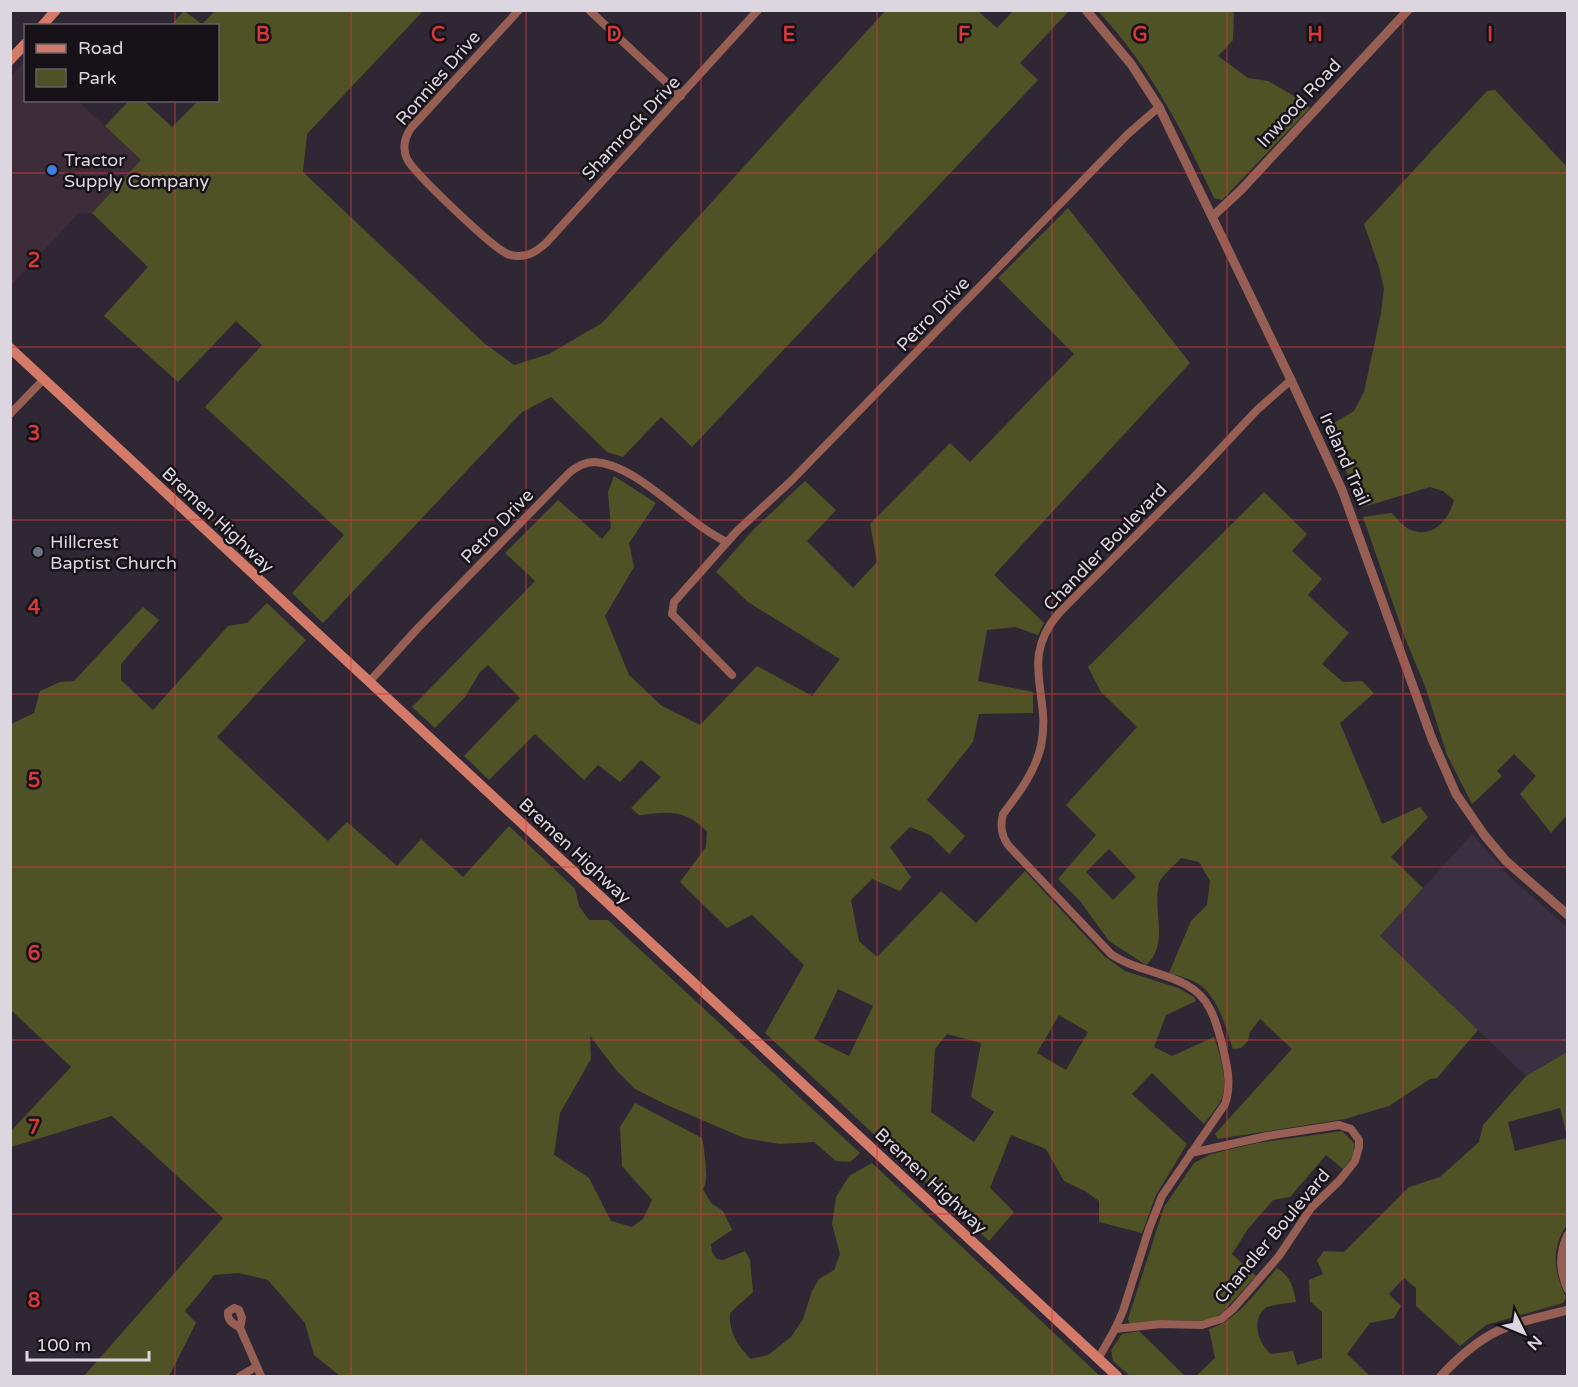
<svg xmlns="http://www.w3.org/2000/svg" width="1578" height="1387" viewBox="0 0 1578 1387" font-family="'Varela Round',sans-serif">
  <rect width="100%" height="100%" fill="#2f2834"/>
  <path fill="#3d2d39" d="M25 61 26 100 78 101 141 160 92 213 78 214 11 285 10 77Z"/>
  <path fill="#3b3042" d="M1472 834 1511 878 1567 927V1052L1526 1076 1380 936Z"/>
  <g fill="#4f5225" fill-rule="evenodd">
    <path d="M184 11 202 24 215 11H423L307 134 303 172 484 343 514 365 549 354 602 323 885 11H978L997 28 1013 11H1069L1020 63 1038 80 692 447 661 417 623 457 607 452 551 397 522 412 323 623 292 593 344 535 205 407 262 345 236 321 178 382 104 316 148 267 92 213 141 160 105 126 129 101H144L172 127 198 101 218 100V26L171 25Z"/>
    <path d="M1098 11H1232L1234 14 1233 40 1218 56 1248 78 1268 81 1296 97 1310 108 1222 200 1214 198C1181 128 1151 68 1098 11Z"/>
    <path d="M1495 90 1567 167 1568 814 1551 833 1520 794 1536 776 1514 754 1497 771 1502 776 1472 804 1447 755 1425 686 1405 638 1363 517 1391 513C1397 517 1403 527 1409 529 1432 540 1449 520 1454 500L1443 491 1430 487 1360 508 1329 426 1354 411 1364 392 1381 313 1384 289 1379 267 1364 224 1487 91Z"/>
    <path d="M1068 208 1190 363 994 575 1044 623 1038 635 1015 627 987 630 978 681 1033 692V713L979 714 973 742 927 800 965 836 949 854 930 835 910 827 890 847 911 877 900 891 872 879 851 900 859 941 877 957 941 891 976 923 1025 871 1104 956 1125 971 1178 988 1194 997 1196 1001 1166 1015 1154 1047 1172 1056 1214 1037C1220 1054 1227 1077 1223 1095 1220 1105 1210 1116 1204 1124L1152 1073 1132 1094 1187 1144 1156 1195 1142 1233 1099 1222V1201L1085 1191 1064 1181 1046 1149 1011 1135 990 1188 1014 1212 989 1241 765 1033 804 965 752 915 727 928 680 882 706 847 707 831C681 808 671 812 639 815L631 808 661 777 641 760 620 782 598 765 584 780 535 734 489 780 464 756 520 698 488 665 480 672 465 697 435 728 412 707 535 581 505 553 558 500 602 539 611 528 608 492 614 476 656 503 629 543 634 567 605 616 629 675 662 706 700 725 757 666 812 696 840 659 748 602 716 572 754 529 805 481 836 510 807 541 853 588 877 562 870 524 950 443 970 462 1074 354 998 278ZM838 989 873 1006 849 1056 814 1039ZM1059 1015 1088 1032 1066 1070 1037 1053ZM947 1034 981 1043 971 1097 994 1112 974 1142 931 1112 935 1049Z"/>
    <path d="M1264 492 1307 534 1292 551 1322 579 1308 595 1349 633 1322 664 1343 682 1362 681 1374 693 1340 723 1382 824 1420 807 1428 817 1391 857 1423 888 1380 936 1478 1030 1437 1078 1430 1079 1389 1106 1345 1119 1218 1139 1215 1134 1292 1049 1260 1019 1250 1032 1248 1041 1241 1048 1233 1049C1225 1027 1220 1000 1200 985 1192 979 1179 976 1169 973L1191 921 1207 905 1210 881 1199 862 1181 858C1175 865 1162 875 1159 883 1152 911 1170 944 1146 965L1109 941 1080 901 1058 879 1096 835 1066 805 1137 727 1101 692 1088 667ZM1109 849 1136 877 1113 900 1086 872Z"/>
    <path d="M267 603 306 640 217 737 328 841 347 822 397 866 421 839 463 877 509 826 575 889 579 906 589 920H608L860 1153 850 1162 836 1161 814 1142 780 1144 744 1138 667 1105 635 1089 616 1070 590 1036 591 1059 560 1113 554 1155 589 1178 611 1221 632 1227 643 1219 652 1200 622 1166 620 1127 635 1103 702 1138C704 1143 707 1175 706 1179 706 1183 704 1186 703 1189L711 1203 723 1211 732 1230 711 1244 712 1252 717 1259 723 1260 745 1251 750 1260 753 1292 730 1313C728 1331 738 1347 751 1359L768 1355 791 1337 803 1319 812 1291 819 1279 834 1270 840 1254 832 1224 836 1197 849 1176 872 1163 1100 1376H340L314 1355 305 1323 268 1280 239 1273 214 1275 185 1311 196 1323 169 1376H84L223 1218 112 1116 11 1147V1131L71 1067 11 1010V724L34 713 40 691 60 682 74 681 143 607 159 620 121 664V680L153 710 228 626 247 623Z"/>
    <path d="M1567 1052V1136L1560 1108 1508 1122 1515 1151 1567 1138V1225C1550 1249 1554 1272 1566 1297L1563 1303 1486 1325 1460 1346 1416 1306V1288L1404 1278 1389 1294 1401 1306 1394 1318 1370 1323 1347 1354 1370 1376H1196L1215 1358 1209 1329C1237 1321 1258 1289 1277 1268 1291 1277 1293 1286 1296 1302 1289 1303 1272 1305 1267 1307 1250 1318 1258 1344 1271 1354L1293 1351 1297 1365 1322 1358V1312L1310 1301 1309 1280 1323 1274 1317 1260 1324 1251 1344 1252 1409 1187 1440 1177 1479 1142 1483 1125 1526 1076Z"/>
    <path d="M1342 1131 1355 1144 1352 1157 1343 1169 1326 1155 1290 1197 1273 1200 1248 1229 1232 1254 1256 1276 1223 1312 1208 1321 1164 1320 1130 1324 1128 1319 1164 1207 1194 1163 1211 1154 1257 1143Z"/>
    <path d="M1139 1331 1185 1376H1130L1113 1361 1111 1350 1122 1334Z"/>
  </g>
  <g fill="none" stroke-linecap="round" stroke-linejoin="round">
    <g stroke="#975f53" stroke-width="8">
      <path d="M519 10 411 128C405 137 402 148 407 159 414 173 488 243 504 252 508 255 513 256 517 256 529 257 538 250 546 243L758 10"/>
      <path d="M589 10 681 96"/>
      <path d="M10 414 44 379"/>
      <path d="M732 675 672 614 674 602 737 531 791 481 1128 134 1159 107"/>
      <path d="M369 682 418 628 569 473C576 467 584 462 594 462 638 464 685 523 727 542"/>
      <path d="M234 1308 239 1310 242 1318 240 1328C234 1324 227 1321 228 1312Z"/>
      <path d="M240 1328 261 1376"/>
      <path d="M1115 1329 1161 1324 1202 1325 1221 1319 1233 1309 1279 1256 1311 1208 1339 1181 1355 1161 1359 1147V1140L1351 1129 1339 1125 1267 1136 1191 1153"/>
      <path d="M1098 1359 1115 1329 1123 1311 1149 1229 1162 1196 1225 1104C1232 1084 1227 1065 1222 1044 1219 1033 1216 1020 1210 1009 1192 972 1142 976 1111 954L1008 845C1001 835 1000 826 1003 814 1019 793 1035 772 1041 746 1052 695 1018 660 1059 613L1193 478 1257 410 1291 380"/>
      <path d="M240 1376 256 1367"/>
    </g>
    <g stroke="#975f53" stroke-width="9">
      <path d="M1086 10 1131 64 1159 107 1291 380 1342 490 1432 739 1456 794 1485 836 1506 861 1568 915"/>
      <path d="M1213 216 1241 190 1408 10"/>
      <path d="M1568 1235C1559 1254 1560 1270 1568 1289"/>
      <path d="M1441 1376C1485 1329 1506 1325 1568 1310"/>
    </g>
    <g stroke="#d37b68" stroke-width="10">
      <path d="M42 26 56 10"/>
      <path d="M10 60 26 43"/>
      <path d="M10 348 1117 1376"/>
    </g>
  </g>
  <path fill="none" stroke="#d6393a" stroke-width="1.5" stroke-opacity="0.55" d="M175 10V26M351 10V1376M526 10V1376M701 10V1376M877 10V1376M1052 10V1376M1227 10V1376M1403 10V1376M175 100V1376M10 173H1568M10 347H1568M10 520H1568M10 694H1568M10 867H1568M10 1040H1568M10 1214H1568"/>
  <circle fill="#3f7fe0" stroke="#161218" stroke-width="2" cx="52" cy="170" r="6"/>
  <circle fill="#6b7280" stroke="#161218" stroke-width="2" cx="38" cy="552" r="6"/>
  <g text-anchor="middle" stroke-width="5" stroke-linejoin="round" paint-order="stroke">
    <g font-size="18" fill="#dbd6df" stroke="#161218">
      <text transform="translate(438 78) rotate(-49)" y="6">Ronnies Drive</text>
      <text transform="translate(1299 103) rotate(-47)" y="6">Inwood Road</text>
      <text transform="translate(631 128) rotate(-47)" y="6">Shamrock Drive</text>
      <text transform="translate(933 314) rotate(-46)" y="6">Petro Drive</text>
      <text transform="translate(1345 459) rotate(66)" y="6">Ireland Trail</text>
      <text transform="translate(218 520) rotate(43)" y="6">Bremen Highway</text>
      <text transform="translate(497 526) rotate(-46)" y="6">Petro Drive</text>
      <text transform="translate(1105 547) rotate(-46)" y="6">Chandler Boulevard</text>
      <text transform="translate(575 851) rotate(43)" y="6">Bremen Highway</text>
      <text transform="translate(931 1181) rotate(43)" y="6">Bremen Highway</text>
      <text transform="translate(1272 1236) rotate(-50)" y="6">Chandler Boulevard</text>
    </g>
    <g font-size="18" fill="#dbd6df" stroke="#161218" text-anchor="start">
      <text x="64" y="166">Tractor<tspan x="64" dy="21">Supply Company</tspan></text>
      <text x="50" y="548">Hillcrest<tspan x="50" dy="21">Baptist Church</tspan></text>
    </g>
  </g>
  <g font-size="20" text-anchor="middle" font-weight="bold" fill="#d6393a" stroke="#161218" stroke-width="5" stroke-linejoin="round" paint-order="stroke">
    <text x="263" y="41">B</text>
    <text x="438" y="41">C</text>
    <text x="614" y="41">D</text>
    <text x="789" y="41">E</text>
    <text x="964" y="41">F</text>
    <text x="1140" y="41">G</text>
    <text x="1315" y="41">H</text>
    <text x="1490" y="41">I</text>
    <text x="34" y="267">2</text>
    <text x="34" y="440">3</text>
    <text x="34" y="614">4</text>
    <text x="34" y="787">5</text>
    <text x="34" y="960">6</text>
    <text x="34" y="1134">7</text>
    <text x="34" y="1307">8</text>
  </g>
  <rect width="1578" height="1387" fill="none" stroke="#dbd6df" stroke-width="24"/>
  <rect x="24" y="24" width="195" height="78" fill="#161218" stroke="#656068" stroke-width="1.5"/>
  <rect x="36" y="44" width="30" height="9" fill="#d37b68" stroke="#656068" stroke-width="1.5"/>
  <text x="78" y="54" font-size="18" fill="#dbd6df">Road</text>
  <rect x="36" y="69" width="30" height="18" fill="#4f5225" stroke="#656068" stroke-width="1.5"/>
  <text x="78" y="84" font-size="18" fill="#dbd6df">Park</text>
  <g transform="translate(1524 1333) rotate(133)" stroke="#161218" stroke-width="4.5" paint-order="stroke">
  <path d="M0-4.5L10 22L0 15L-10 22Z" fill="#dbd6df"/>
  <text y="-9" font-size="16" font-weight="bold" text-anchor="middle" fill="#dbd6df">N</text>
  </g>
  <path d="M27 1351v9h122v-9" fill="none" stroke="#dbd6df" stroke-width="3"/>
  <text x="36" y="1351" font-size="18" fill="#dbd6df" stroke="#161218" stroke-width="4.5" paint-order="stroke">100 m</text>
</svg>
